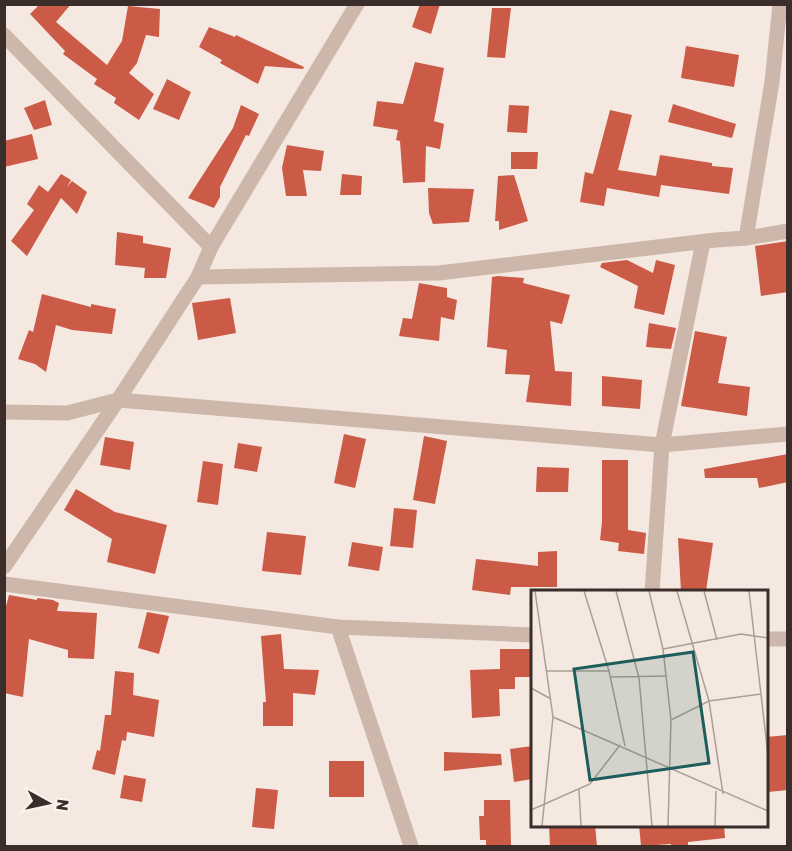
<svg xmlns="http://www.w3.org/2000/svg" width="792" height="851" viewBox="0 0 792 851" font-family="Rubik,sans-serif">
  <rect width="100%" height="100%" fill="#f4e8e0"/>
  <g fill="#cb5a47">
    <path d="M40 4H71L56 22 107 65 122 41 128 6 160 9 159 37 146 35 137 63 129 73 154 94 139 120 114 103 116 98 94 84 97 79 63 54 65 51 30 14Z"/>
    <path d="M420 4H440L431 34 412 27Z"/>
    <path d="M492 8H511L505 58 487 57Z"/>
    <path d="M209 27 235 37 236 35 304 67 303 69 265 66 258 84 220 63 222 60 199 47Z"/>
    <path d="M686 46 739 55 734 87 681 78Z"/>
    <path d="M415 62 444 68 434 121 444 124 440 149 426 146 425 182 403 183 400 141 396 140 398 130 373 126 377 101 403 104Z"/>
    <path d="M167 79 191 92 179 120 153 109Z"/>
    <path d="M45 100 52 125 34 130 24 108Z"/>
    <path d="M673 104 736 124 732 138 668 122Z"/>
    <path d="M241 105 259 114 249 136 246 135 220 187V197L214 208 188 198 233 128Z"/>
    <path d="M509 105 529 106 527 133 507 132Z"/>
    <path d="M610 110 632 115 618 170 656 176 660 155 712 163V166L733 168 729 194 661 185 659 197 607 188 604 206 580 202 585 172 593 174Z"/>
    <path d="M32 134 38 159 4 167V141Z"/>
    <path d="M287 145 324 151 321 171 303 170 307 196H286L282 168Z"/>
    <path d="M511 152H538L537 169H511Z"/>
    <path d="M61 174 71 180 67 187 72 181 87 192 77 214 61 198 27 256 11 241 34 210 27 204 39 185 48 192Z"/>
    <path d="M342 174 362 176 361 195H340Z"/>
    <path d="M514 175 528 221 499 230V221H495L498 176Z"/>
    <path d="M428 188 474 189 469 222 433 224 429 213Z"/>
    <path d="M117 232 143 236V243L171 248 166 278H144L145 268 115 265Z"/>
    <path d="M788 241V292L761 296 755 246Z"/>
    <path d="M627 260 653 273 656 260 675 265 664 315 634 308 638 286 600 267 602 263Z"/>
    <path d="M498 276 524 278 523 283 570 295 562 324 550 321 555 371 572 372 571 406 526 402 530 375 505 374 507 350 487 347 492 277Z"/>
    <path d="M419 283 447 288V297L457 300 454 320 441 317 439 341 399 336 403 318 412 319Z"/>
    <path d="M42 294 91 307V304L116 309 112 334 72 330 56 325 46 372 35 364 18 359 29 330 33 332Z"/>
    <path d="M230 298 236 333 198 340 192 303Z"/>
    <path d="M649 323 676 328 671 349 646 347Z"/>
    <path d="M695 331 727 337 718 383 750 387 747 416 681 406Z"/>
    <path d="M602 376 642 380 640 409 602 406Z"/>
    <path d="M344 434 366 439 355 488 334 483Z"/>
    <path d="M424 436 447 441 435 504 413 500Z"/>
    <path d="M105 437 134 442 130 470 100 465Z"/>
    <path d="M238 443 262 447 257 472 234 468Z"/>
    <path d="M788 454V482L759 488 757 478H705L704 469Z"/>
    <path d="M602 460H628V530L646 533 644 554 618 551 619 543 600 540 602 522Z"/>
    <path d="M203 461 223 464 218 505 197 502Z"/>
    <path d="M537 467 569 468 568 492H536Z"/>
    <path d="M76 489 115 512 167 525 155 574 107 562 112 539 64 510Z"/>
    <path d="M394 508 417 510 413 548 390 546Z"/>
    <path d="M267 532 306 536 301 575 262 571Z"/>
    <path d="M678 538 713 543 706 591H681Z"/>
    <path d="M352 542 383 547 379 571 348 566Z"/>
    <path d="M557 551V587H511L510 595 472 590 476 559 538 566V552Z"/>
    <path d="M9 595 37 600V598L53 600 59 603 57 611 97 613 94 659 68 658V650L29 639 23 697 4 693V614Z"/>
    <path d="M147 612 169 616 159 654 138 648Z"/>
    <path d="M281 634 284 669 319 670 315 695 293 693V726H263V702H266L261 636Z"/>
    <path d="M500 649H532V677H515V689H499L500 716 472 718 470 670 500 669Z"/>
    <path d="M115 671 134 673 133 695 159 700 154 737 127 732 126 741 122 740 115 775 92 769 97 750 100 751 105 715H111Z"/>
    <path d="M788 735V790L768 792 766 737Z"/>
    <path d="M532 746V779L514 782 510 749Z"/>
    <path d="M444 752 501 754 502 765 444 771Z"/>
    <rect x="329" y="761" width="35" height="36"/>
    <path d="M124 775 146 779 142 802 120 798Z"/>
    <path d="M256 788 278 790 274 829 252 827Z"/>
    <path d="M484 800H510L511 846H486V840H480L479 816H484Z"/>
    <path d="M549 825H595L597 846H550Z"/>
    <path d="M639 825H724L725 838 688 842V846H671V844L641 846Z"/>
  </g>
  <g fill="none" stroke-linecap="round" stroke-linejoin="round">
    <g stroke="#cdb7aa" stroke-width="15">
      <path d="M4 35 211 247"/>
      <path d="M746 238 772 82 780 4"/>
      <path d="M198 277 439 273 716 240 746 238 788 231"/>
      <path d="M4 412 67 413 118 400 662 445 788 434"/>
      <path d="M4 567 118 400 198 277 211 247 357 4"/>
      <path d="M4 584 338 627 532 635"/>
      <path d="M652 592 662 445 703 242"/>
      <path d="M338 627 411 846"/>
      <path d="M766 639H788"/>
    </g>
  </g>
  <g transform="translate(531 590)">
    <rect width="237" height="237" fill="#f4e8e0"/>
    <path fill="none" stroke="#aa9e97" stroke-width="1.5" d="M4 1 22 127 11 236M53 1 78 81 94 156M85 1 108 88 121 236M118 1 132 59 140 130 137 236M146 1 178 111 192 204M173 1 186 50M218 1 237 165M132 59 210 44 237 48M16 81H78M79 87 136 86M0 98 20 109M22 127 237 221M140 130 178 111 230 104M48 199 50 236M0 220 59 194 89 155M184 236 185 201"/>
    <path fill="#1d5e5c" fill-opacity="0.15" stroke="#1d5e5c" stroke-width="3" d="M162 62 178 173 59 190 43 79Z"/>
    <rect width="237" height="237" fill="none" stroke="#3b2e2a" stroke-width="3"/>
  </g>
  <rect width="792" height="851" fill="none" stroke="#3b2e2a" stroke-width="12"/>
  <g transform="translate(48 803) rotate(98)" stroke="#fbf3ed" stroke-width="4.5" paint-order="stroke">
  <path d="M0-4.5L10 22L0 15L-10 22Z" fill="#3b2e2a"/>
  <text y="-9" font-size="16" font-weight="bold" text-anchor="middle" fill="#3b2e2a">N</text>
  </g>
</svg>
